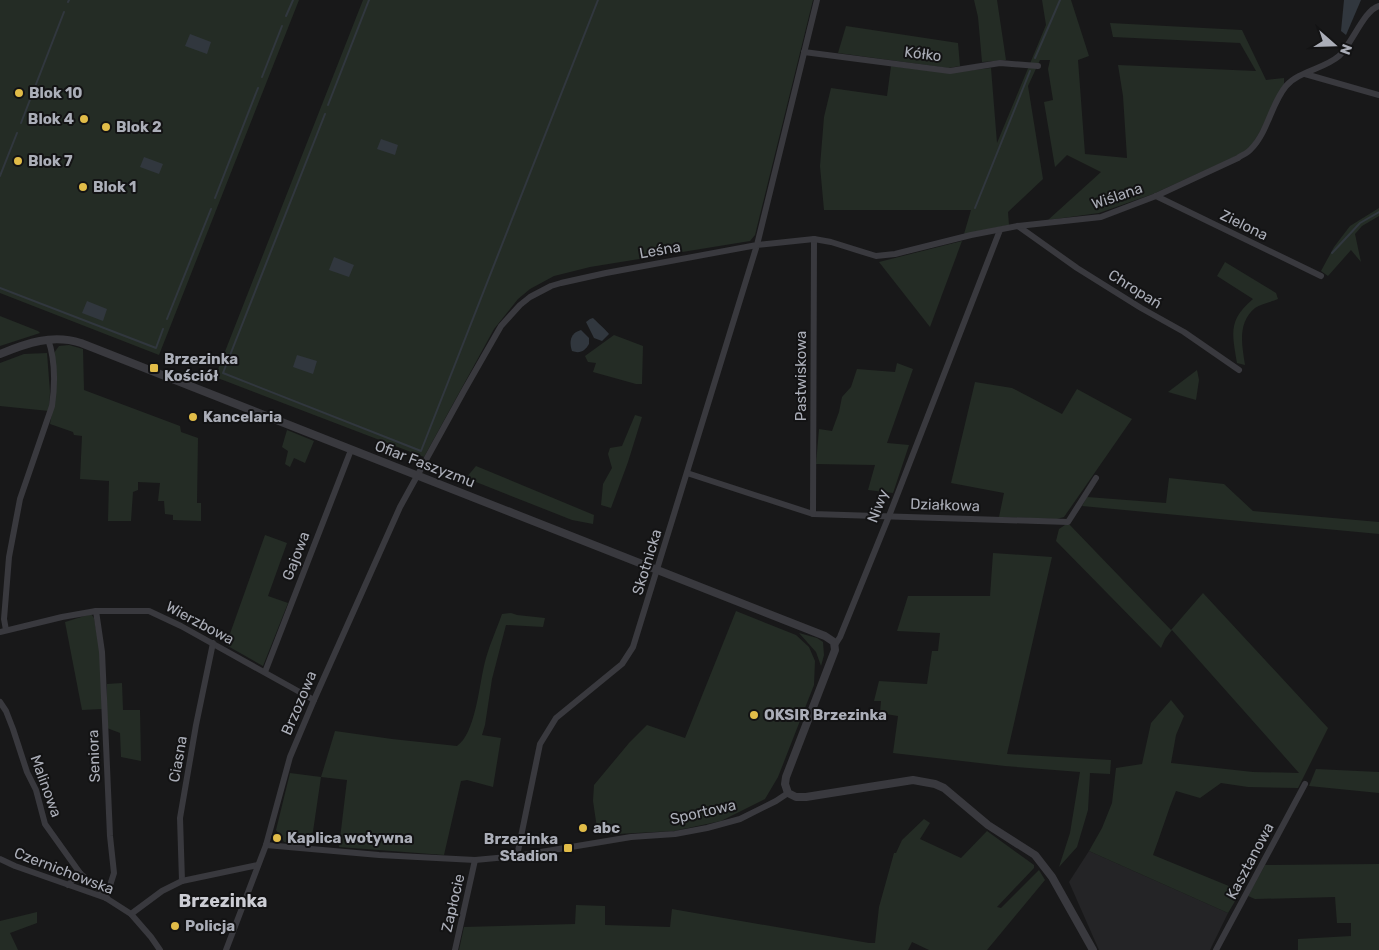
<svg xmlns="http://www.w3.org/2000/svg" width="1379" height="950" viewBox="0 0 1379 950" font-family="Rubik,sans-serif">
  <rect width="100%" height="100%" fill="#181819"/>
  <path fill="#242426" d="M1089 851 1228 913 1210 950H1099L1069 882Z"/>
  <g fill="#242c25">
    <path d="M0 0H299L159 355 0 293Z"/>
    <path d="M363 0H813L755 235 750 241 590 267 554 276 530 289 518 299 494 329 424 457 215 377Z"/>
    <path d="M974 0H997L1006 60 982 62 978 17Z"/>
    <path d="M1042 0H1071L1089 56 1078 60 1085 154 1127 158 1123 96 1118 65 1256 71 1240 43 1113 37 1110 23 1242 30 1266 80 1284 78V84L1258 135 1249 149 1234 157 1153 194 1099 213 1048 220 1101 172 1067 155 1055 167 1044 102 1053 100 1048 69 1050 60H1040L1028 86 1043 179 1008 212 1009 225 964 234 971 210H824L820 166 824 117 831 88 887 96 891 66 949 73 991 68 997 143 1046 25Z"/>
    <path d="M846 26 958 43 960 66 948 68 838 53Z"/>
    <path d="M1379 208V216L1362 226 1355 234 1361 262 1351 250 1328 276 1321 271 1334 247 1350 226Z"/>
    <path d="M962 241 930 327 879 262Z"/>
    <path d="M1225 262 1276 293 1278 299C1271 302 1261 304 1255 308 1237 323 1242 345 1245 365L1237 363C1232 333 1228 320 1253 299L1217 276Z"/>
    <path d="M0 316 38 331 40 333 0 346Z"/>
    <path d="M614 335 643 346 642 384H636L593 372 596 363 588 362 585 356Z"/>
    <path d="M69 345 83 349 84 390 180 426 181 432 198 438 197 503H201V521L173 520V515L165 514 164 501H158L160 483 138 482V490L133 492 131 521H108L109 481 80 479 82 436 74 435 73 432 50 424 52 413 54 353 59 346Z"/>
    <path d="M47 353 50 392 49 411 0 406V363L24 354Z"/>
    <path d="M897 363 913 369 887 443 909 445 893 493 868 490 875 465 816 464 819 429 832 431 839 412 842 397 851 387 857 369 895 372Z"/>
    <path d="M1197 370 1199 380 1196 400 1168 392Z"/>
    <path d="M975 382 1012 388 1062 414 1077 389 1132 419 1064 517 1057 519 999 517 1004 493 951 483Z"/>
    <path d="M635 415 642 417 628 462 611 508 601 505 603 484 612 468 608 454 610 448 622 446Z"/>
    <path d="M287 430 314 441 305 463 294 458 290 467 285 464 288 451 282 447Z"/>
    <path d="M476 466 594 515 593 524 572 520 466 478Z"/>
    <path d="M1169 478 1224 484 1253 511 1379 522V534L1082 506 1087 497 1166 503Z"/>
    <path d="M1068 523 1171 630 1203 593 1328 728 1298 788 1248 787 1221 783 1200 798 1176 791C1167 813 1161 834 1153 855L1241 891 1228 913 1089 851 1102 828 1112 803 1116 768 1142 764 1151 723 1171 700 1184 716 1176 735 1171 763 1253 772 1299 773 1172 630 1165 639 1161 648 1056 541 1059 529Z"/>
    <path d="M265 535 287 543 268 596 288 603 263 666 226 645Z"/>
    <path d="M993 553 1052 557 1007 754 1111 760 1110 774 1090 773 1088 810 1077 847 1059 867 1070 833 1080 772 1005 766 893 753 898 716 880 713 881 701H874L879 681 927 684 932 651H938L940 633 897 631 908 596H990Z"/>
    <path d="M736 611 796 635 809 647 815 661 814 685 778 777 765 799 721 821 674 831 598 835 593 801 594 785 629 743 647 725 685 738Z"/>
    <path d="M511 613 517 615 545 618 543 627 506 625 492 679 485 725 482 735 501 738 493 787 467 780 461 781 444 855 339 847 347 780 321 777 311 845 284 842 276 830 290 773 321 777 335 731 392 739 457 746C475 734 479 687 484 666 488 648 496 631 502 614Z"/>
    <path d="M91 614 94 618 100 650 102 709 82 710 65 622Z"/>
    <path d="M799 633 817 638 823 642 824 655 821 666 816 652Z"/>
    <path d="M122 683 123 710H140L141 761 121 757 120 733 107 728V684Z"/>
    <path d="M1316 769 1379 772V793L1309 786Z"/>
    <path d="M924 819 930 823 920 839 961 858 987 831 1034 865V868L997 907 1001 908 1039 870 1045 880 987 950H929L912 942 908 950H459L464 927 575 924 576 905 605 906V925L670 927 672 909 869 943H875L879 907 894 853H896L902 840Z"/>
    <path d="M1379 864V950H1298V939L1351 936V923H1337L1335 897 1255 899 1248 896 1265 865Z"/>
    <path d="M37 912V923L10 933 18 950H0V921Z"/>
  </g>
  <g fill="#31373e">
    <path d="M1344 0H1361L1346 35 1341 31Z"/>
    <path d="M190 34 211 42 207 54 185 46Z"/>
    <path d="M381 139 398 145 395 155 377 149Z"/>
    <path d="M144 157 163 164 159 174 140 167Z"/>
    <path d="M334 257 354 265 349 277 329 270Z"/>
    <path d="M87 301 107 309 103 321 82 313Z"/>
    <path d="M593 318C595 320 608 332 609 334L602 341 594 338 586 322 590 319Z"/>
    <path d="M581 330 589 338V344C585 351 580 354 572 351 569 342 570 333 581 330Z"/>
    <path d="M297 355 317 361 313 374 293 367Z"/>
  </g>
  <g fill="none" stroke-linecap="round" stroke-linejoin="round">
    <g stroke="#31373e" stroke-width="2">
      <path d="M68 2 69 0"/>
      <path d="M286 16 293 0"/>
      <path d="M1035 58 1060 0"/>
      <path d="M262 77 282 26"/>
      <path d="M328 105 369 0"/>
      <path d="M325 114 223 373 421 451 598 0"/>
      <path d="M21 123 64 12"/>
      <path d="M0 176 17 133"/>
      <path d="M215 198 258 88"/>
      <path d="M975 208 1030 71"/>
      <path d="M1332 253 1360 223 1379 212"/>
      <path d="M0 288 156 348 163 329"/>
      <path d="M167 319 211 209"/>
    </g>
    <g stroke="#39393e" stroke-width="6">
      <path d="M804 52 950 71 1000 63 1038 66"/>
      <path d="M1305 74 1379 95"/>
      <path d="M1156 196 1321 276"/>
      <path d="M1018 226 1077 268 1141 308 1184 332 1239 370"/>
      <path d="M687 473 813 514 1068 522 1096 478"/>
      <path d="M813 514 814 239"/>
      <path d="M96 611 102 652 110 836 114 873 106 898"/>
      <path d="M6 630 4 619 9 557 20 499 52 406C55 385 55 359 48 339"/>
      <path d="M0 632 62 617 96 611H149L181 626 314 700"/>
      <path d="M835 645 840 637 889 516 1000 230"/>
      <path d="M265 672 351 450"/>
      <path d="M0 702 6 711 13 729 27 772 36 790 45 824 80 873 68 885"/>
      <path d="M266 845 379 855 475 860 517 856 631 837 675 834 707 828 740 819 776 801 788 793"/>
      <path d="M517 856 540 744 556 718 622 664 633 647 757 245 814 239 831 242 876 256 895 254 971 235 1018 226 1101 217 1156 196 1238 158C1242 155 1248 153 1251 149 1268 132 1271 104 1286 86 1299 71 1324 69 1339 56 1352 44 1364 10 1379 6"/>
      <path d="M0 859 15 866 106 898 131 914 151 937 160 950"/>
      <path d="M80 873C88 881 101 888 106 898"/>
      <path d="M182 881 180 818 196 725 213 643"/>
      <path d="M131 914 162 891 182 881 258 865"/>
      <path d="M226 950 266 845 290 757 314 700 400 507 465 389 501 326 520 305 530 297 551 286 561 283 606 273 757 245 817 0"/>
      <path d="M455 950 475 860"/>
      <path d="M1216 950 1305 784"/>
    </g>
    <path stroke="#39393e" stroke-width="8" d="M0 354C27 343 52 334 81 343L825 636 834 642 835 650 786 777 785 784 788 793 796 797H806L913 780 935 784 944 788 988 825 1035 855 1052 877 1093 950"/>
  </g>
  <g fill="#e1bc48" stroke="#131314" stroke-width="2">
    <circle cx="19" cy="93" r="5"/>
    <circle cx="84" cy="119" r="5"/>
    <circle cx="106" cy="127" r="5"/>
    <circle cx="18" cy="161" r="5"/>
    <circle cx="83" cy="187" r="5"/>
    <rect x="149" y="363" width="10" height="10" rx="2.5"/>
    <circle cx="193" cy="417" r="5"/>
    <circle cx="754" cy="715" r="5"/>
    <circle cx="583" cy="828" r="5"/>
    <circle cx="277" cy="838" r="5"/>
    <rect x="563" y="843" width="10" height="10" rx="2.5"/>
    <circle cx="175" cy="926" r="5"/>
  </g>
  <g text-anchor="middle" stroke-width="4" stroke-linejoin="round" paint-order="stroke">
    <g font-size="15" fill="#abaeb8" stroke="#131314">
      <text transform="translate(923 54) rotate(7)" y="5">Kółko</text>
      <text transform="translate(1117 196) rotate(-19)" y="5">Wiślana</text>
      <text transform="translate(1244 225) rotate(26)" y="5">Zielona</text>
      <text transform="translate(660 250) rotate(-10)" y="5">Leśna</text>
      <text transform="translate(1135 289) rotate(32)" y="5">Chropań</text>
      <text transform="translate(801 376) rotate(-90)" y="5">Pastwiskowa</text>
      <text transform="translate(425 464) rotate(21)" y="5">Ofiar Faszyzmu</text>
      <text transform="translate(945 505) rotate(2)" y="5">Działkowa</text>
      <text transform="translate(878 506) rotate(-69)" y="5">Niwy</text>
      <text transform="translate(296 556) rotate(-69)" y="5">Gajowa</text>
      <text transform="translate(647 562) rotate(-73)" y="5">Skotnicka</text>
      <text transform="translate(200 623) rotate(28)" y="5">Wierzbowa</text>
      <text transform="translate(299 703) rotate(-67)" y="5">Brzozowa</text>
      <text transform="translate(94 756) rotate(-92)" y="5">Seniora</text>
      <text transform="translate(178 759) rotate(-80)" y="5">Ciasna</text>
      <text transform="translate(46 786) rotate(70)" y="5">Malinowa</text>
      <text transform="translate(703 812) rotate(-13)" y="5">Sportowa</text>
      <text transform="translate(1250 861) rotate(-62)" y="5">Kasztanowa</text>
      <text transform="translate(64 871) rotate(21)" y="5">Czernichowska</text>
      <text transform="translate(453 903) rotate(-77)" y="5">Zapłocie</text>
    </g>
    <g font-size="15" font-weight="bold" fill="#abaeb8" stroke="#131314" text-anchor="start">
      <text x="29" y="98">Blok 10</text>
      <text x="74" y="124" text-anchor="end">Blok 4</text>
      <text x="116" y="132">Blok 2</text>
      <text x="28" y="166">Blok 7</text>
      <text x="93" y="192">Blok 1</text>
      <text x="164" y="364">Brzezinka<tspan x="164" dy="17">Kościół</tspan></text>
      <text x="203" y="422">Kancelaria</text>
      <text x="764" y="720">OKSIR Brzezinka</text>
      <text x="593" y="833">abc</text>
      <text x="287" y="843">Kaplica wotywna</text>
      <text x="558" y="844" text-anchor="end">Brzezinka<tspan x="558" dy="17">Stadion</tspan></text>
      <text x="185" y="931">Policja</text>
    </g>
    <g font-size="18" font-weight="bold" fill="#cccdd4" stroke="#131314">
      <text x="223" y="907">Brzezinka</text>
    </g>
  </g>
  <g transform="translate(1334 45) rotate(110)" stroke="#131314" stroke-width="4" paint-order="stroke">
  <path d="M0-4L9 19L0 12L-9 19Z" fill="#abaeb8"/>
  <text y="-8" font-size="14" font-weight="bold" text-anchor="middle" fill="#abaeb8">N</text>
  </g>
</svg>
